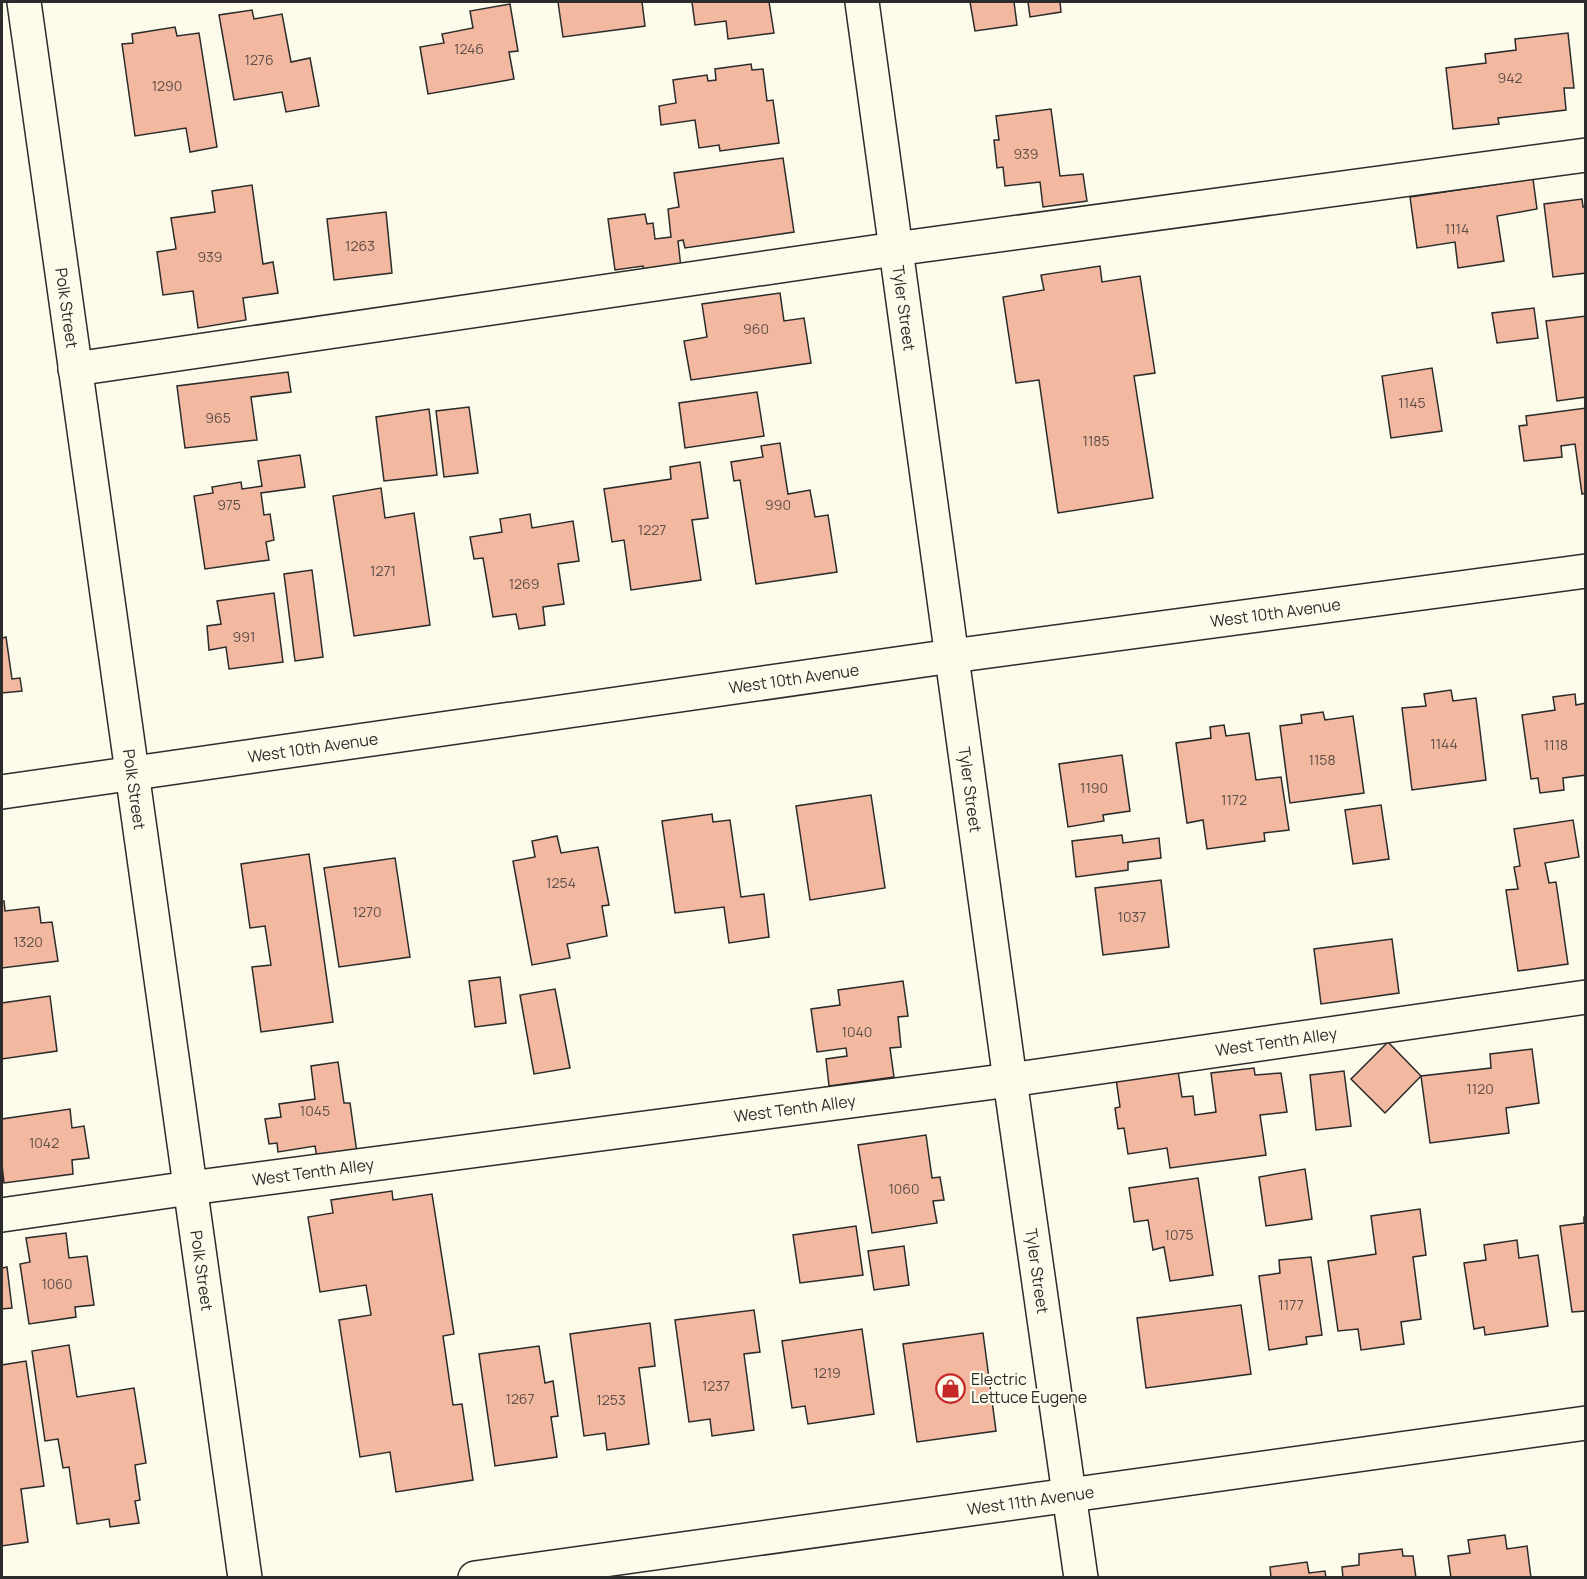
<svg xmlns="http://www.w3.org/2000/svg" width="1587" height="1579" viewBox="0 0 1587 1579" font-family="Manrope,sans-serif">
  <rect width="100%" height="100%" fill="#fdfbea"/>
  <g fill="#f2b8a0" stroke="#2b2b2b" stroke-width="1.5">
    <path d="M558 2H642L645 26 563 37Z"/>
    <path d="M692 2H769L774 33 728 39 726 21 695 25Z"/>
    <path d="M970 2H1017H1014L1017 25 975 31Z"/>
    <path d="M1028 2H1060L1061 12 1030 17Z"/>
    <path d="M510 4 518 51 509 52 514 79 428 94 420 47 444 43 442 34 473 28 470 11Z"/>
    <path d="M252 10 254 19 282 14 291 62 310 58 319 106 286 112 282 92 234 100 219 15Z"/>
    <path d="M175 27 177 36 199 33 217 147 190 152 186 128 135 136 122 44 133 43 132 34Z"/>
    <path d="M1568 33 1574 88H1564L1566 110 1498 118 1499 124 1453 129 1446 68 1486 63 1485 54 1516 50 1515 39Z"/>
    <path d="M751 64 752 70 763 69 767 101 773 100 779 143 720 151 719 145 699 148 695 120 661 125 659 106 676 103 673 80 707 75 708 81 716 80 715 69Z"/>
    <path d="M1051 109 1060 176 1083 174 1087 201 1043 207 1040 182 1005 186 1003 167 997 168 994 140H999L996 116Z"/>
    <path d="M783 158 794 232 685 248 683 240 678 241 681 268 644 273 643 266 615 270 608 219 645 214 647 224 653 223 655 239 671 237 668 209 679 207 674 173Z"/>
    <path d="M1533 179 1537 209 1497 216 1504 261 1458 268 1455 242 1417 248 1410 197Z"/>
    <path d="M252 185 263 264 273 262 278 293 243 298 246 320 198 328 193 291 163 295 157 252 176 249 171 218 215 212 212 191Z"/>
    <path d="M1582 199 1583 207 1586 206V273L1553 277 1544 204Z"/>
    <path d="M386 212 392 273 334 280 327 219Z"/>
    <path d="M1100 266 1102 282 1140 276 1155 373 1134 376 1153 498 1058 513 1039 380 1016 383 1003 297 1044 290 1041 275Z"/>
    <path d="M780 293 784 321 804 318 811 363 691 380 684 341 707 337 702 304Z"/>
    <path d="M1534 308 1538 338 1497 343 1492 313Z"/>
    <path d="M1586 316V397L1557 401 1546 321Z"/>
    <path d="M1432 368 1442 431 1391 438 1382 376Z"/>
    <path d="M288 372 291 392 251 397 257 440 185 448 177 386Z"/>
    <path d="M757 392 764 436 685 448 679 403Z"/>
    <path d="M469 407 478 473 444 477 436 411Z"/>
    <path d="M1586 408V493L1582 494 1575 444 1561 446 1562 457 1524 461 1519 426 1527 425 1526 416Z"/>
    <path d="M429 409 437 475 384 481 376 417Z"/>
    <path d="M780 443 788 494 810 490 815 517 828 515 837 572 756 584 740 480 734 481 731 462 763 457 761 446Z"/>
    <path d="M300 455 305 487 261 493 264 515 270 514 274 540 266 542 269 560 205 569 194 496 213 493 212 487 241 482 242 489 262 486 258 461Z"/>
    <path d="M700 462 708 518 692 520 701 580 631 590 624 540 612 542 604 489 671 479 670 467Z"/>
    <path d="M381 488 385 518 414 513 430 625 354 636 333 496Z"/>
    <path d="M530 514 532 528 573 521 579 561 558 564 564 604 543 607 545 625 519 629 516 614 493 617 483 558 474 559 470 537 502 532 500 519Z"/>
    <path d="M312 570 323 657 295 661 284 574Z"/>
    <path d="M274 593 283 662 229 669 226 647 209 650 207 626 221 624 217 601Z"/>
    <path d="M6 637 12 679 20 678 22 691 2 693V638Z"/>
    <path d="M1451 690 1453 701 1476 698 1486 780 1412 790 1402 708 1426 706 1424 694Z"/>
    <path d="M1575 694 1576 705 1586 703V775L1563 778 1564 790 1540 793 1538 778 1531 779 1522 715 1555 710 1553 697Z"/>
    <path d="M1323 712 1325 720 1353 716 1364 793 1290 803 1280 726 1302 723 1301 715Z"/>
    <path d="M1224 725 1226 736 1249 733 1256 780 1281 777 1289 830 1264 833 1265 841 1207 849 1203 820 1187 823 1176 743 1211 738 1210 727Z"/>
    <path d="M1122 755 1130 811 1103 815 1104 821 1068 827 1059 764Z"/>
    <path d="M871 795 885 888 810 900 796 806Z"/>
    <path d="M1381 805 1389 859 1353 864 1345 810Z"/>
    <path d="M712 814 713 822 730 820 741 897 764 894 769 937 729 943 724 907 675 913 662 821Z"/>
    <path d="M1573 820 1579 857 1545 863 1549 883 1556 882 1568 964 1518 971 1506 890 1518 889 1514 867 1520 866 1514 829Z"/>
    <path d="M1122 835 1123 843 1159 838 1161 858 1128 862V870L1076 877 1072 841Z"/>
    <path d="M557 836 561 853 598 847 609 905 602 906 607 936 567 944 570 958 532 965 513 861 535 857 532 841Z"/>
    <path d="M309 854 333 1022 261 1032 252 967 271 965 265 926 250 928 241 864Z"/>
    <path d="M395 858 410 957 339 967 324 868Z"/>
    <path d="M1161 880 1169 947 1103 955 1095 888Z"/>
    <path d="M2 901H4L5 911 39 907 41 923 52 922 58 961 2 968Z"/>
    <path d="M1392 939 1399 993 1321 1004 1314 949Z"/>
    <path d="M500 977 506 1023 475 1027 469 981Z"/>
    <path d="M903 981 908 1016 898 1017 901 1047 890 1048 894 1077 829 1086 826 1059 847 1056 846 1048 817 1052 811 1009 840 1005 838 990Z"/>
    <path d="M555 989 570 1068 534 1074 520 995Z"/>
    <path d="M50 996 57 1051 2 1059V1003Z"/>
    <path d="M1388 1042 1421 1076 1385 1113 1351 1079Z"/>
    <path d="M1532 1049 1539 1103 1506 1108 1509 1133 1430 1143 1421 1076 1491 1068 1490 1054Z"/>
    <path d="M338 1062 344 1103H350L357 1153 317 1158 315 1146 278 1152 277 1143 269 1144 265 1119 281 1117 279 1104 315 1099 311 1066Z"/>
    <path d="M1254 1068 1255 1075 1281 1073 1287 1112 1260 1115 1266 1155 1170 1168 1167 1148 1128 1154 1124 1128 1118 1129 1115 1108 1120 1107 1116 1079 1178 1071 1182 1097 1193 1096 1195 1115 1216 1112 1211 1073Z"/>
    <path d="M1344 1071 1351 1126 1316 1130 1310 1075Z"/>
    <path d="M70 1109 72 1128 84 1126 89 1158 72 1160 73 1174 4 1183 2 1165V1119Z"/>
    <path d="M926 1135 932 1178 940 1177 944 1200 933 1201 937 1223 872 1233 858 1145Z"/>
    <path d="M1305 1169 1312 1219 1266 1226 1259 1177Z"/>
    <path d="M1198 1178 1213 1275 1170 1281 1164 1247 1153 1250 1148 1220 1134 1222 1129 1188Z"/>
    <path d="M392 1191 393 1200 432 1194 454 1334 443 1336 453 1405 462 1404 473 1480 396 1492 390 1452 360 1457 339 1320 371 1315 366 1285 320 1292 308 1217 333 1213 331 1200Z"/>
    <path d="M1420 1209 1426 1255 1413 1257 1421 1319 1401 1322 1404 1344 1361 1350 1358 1329 1338 1331 1328 1261 1376 1254 1371 1216Z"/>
    <path d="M1586 1216V1311L1572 1312 1560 1226 1584 1223V1217Z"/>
    <path d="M856 1226 863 1275 800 1283 793 1235Z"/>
    <path d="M66 1233 69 1258 87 1256 94 1305 75 1307 76 1317 29 1324 20 1264 30 1262 26 1238Z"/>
    <path d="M1517 1240 1519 1258 1538 1255 1548 1326 1485 1335 1484 1327 1474 1329 1464 1263 1486 1260 1484 1245Z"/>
    <path d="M904 1246 909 1285 874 1290 868 1251Z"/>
    <path d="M1311 1257 1322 1335 1306 1337 1307 1344 1269 1350 1259 1276 1280 1273 1279 1260Z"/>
    <path d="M7 1267 12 1308 2 1309V1268Z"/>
    <path d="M1241 1305 1251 1374 1146 1388 1137 1318Z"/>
    <path d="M754 1310 760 1352 744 1354 754 1430 712 1436 710 1419 689 1422 675 1320Z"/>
    <path d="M650 1323 655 1366 639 1368 649 1444 607 1450 605 1433 584 1436 570 1334Z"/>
    <path d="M862 1329 874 1414 808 1424 805 1406 792 1408 782 1341Z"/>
    <path d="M983 1333 996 1431 917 1442 903 1344Z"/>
    <path d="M69 1345 77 1397 134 1388 146 1463 135 1465 140 1500 135 1501 139 1523 110 1527 109 1519 77 1524 69 1467 63 1468 58 1439 45 1441 32 1351Z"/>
    <path d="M539 1346 545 1383 553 1381 558 1416 551 1417 557 1457 495 1466 479 1354Z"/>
    <path d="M26 1361 44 1486 21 1489 28 1542 2 1546V1365Z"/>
    <path d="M1505 1535 1507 1549 1527 1546 1531 1578H1451L1448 1556 1470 1553 1468 1540Z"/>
    <path d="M1402 1549 1403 1556H1413L1416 1578H1343L1342 1567 1359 1565V1554Z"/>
    <path d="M1307 1562 1309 1573 1325 1571 1326 1578H1271L1270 1567Z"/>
  </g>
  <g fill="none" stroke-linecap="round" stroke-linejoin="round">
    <defs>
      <g id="minor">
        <path id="s1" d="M24 2 245 1578"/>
        <path id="s2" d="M862 2 1010 1080 1081 1578"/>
        <path d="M75 369 895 249 1586 155"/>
        <path id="s3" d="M2 792 952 656 1586 571"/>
        <path id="s4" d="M2 1215 190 1188 1010 1080 1586 997"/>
      </g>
      <g id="major">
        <path id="s5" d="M475 1578 1586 1423"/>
      </g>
    </defs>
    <use href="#minor" stroke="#2b2b2b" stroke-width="36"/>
    <use href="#major" stroke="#2b2b2b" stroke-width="36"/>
    <use href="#minor" stroke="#fdfbea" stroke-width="33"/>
    <use href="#major" stroke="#fdfbea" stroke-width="33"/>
  </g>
  <defs>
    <symbol id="shop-ring" viewBox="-11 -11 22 22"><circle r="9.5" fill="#fdfbea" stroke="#c62828" stroke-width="1.5"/><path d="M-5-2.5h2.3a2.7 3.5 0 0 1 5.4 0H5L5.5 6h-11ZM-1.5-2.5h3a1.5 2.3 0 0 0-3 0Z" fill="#c62828"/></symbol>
  </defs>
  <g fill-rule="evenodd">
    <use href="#shop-ring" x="934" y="1372" width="33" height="33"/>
  </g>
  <g text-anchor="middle" stroke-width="4.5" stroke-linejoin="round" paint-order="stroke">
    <g font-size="14" fill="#5d4e48">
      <text x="469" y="54">1246</text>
      <text x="259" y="65">1276</text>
      <text x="1510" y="83">942</text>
      <text x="167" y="91">1290</text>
      <text x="1026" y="159">939</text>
      <text x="1457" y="234">1114</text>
      <text x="360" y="251">1263</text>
      <text x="210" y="262">939</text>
      <text x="756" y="334">960</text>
      <text x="1412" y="408">1145</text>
      <text x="218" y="423">965</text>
      <text x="1096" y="446">1185</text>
      <text x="229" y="510">975</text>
      <text x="778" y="510">990</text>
      <text x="652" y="535">1227</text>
      <text x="383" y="576">1271</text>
      <text x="524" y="589">1269</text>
      <text x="244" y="642">991</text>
      <text x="1444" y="749">1144</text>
      <text x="1556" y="750">1118</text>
      <text x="1322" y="765">1158</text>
      <text x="1094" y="793">1190</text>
      <text x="1234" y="805">1172</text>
      <text x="561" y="888">1254</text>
      <text x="367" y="917">1270</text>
      <text x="1132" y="922">1037</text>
      <text x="28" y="947">1320</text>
      <text x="857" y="1037">1040</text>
      <text x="1480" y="1094">1120</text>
      <text x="315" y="1116">1045</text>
      <text x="44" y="1148">1042</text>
      <text x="904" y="1194">1060</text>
      <text x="1179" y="1240">1075</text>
      <text x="57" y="1289">1060</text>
      <text x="1291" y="1310">1177</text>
      <text x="827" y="1378">1219</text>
      <text x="716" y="1391">1237</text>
      <text x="520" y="1404">1267</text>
      <text x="611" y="1405">1253</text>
    </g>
    <g font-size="16" fill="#2b2b2b" stroke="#fdfbea">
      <text dy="6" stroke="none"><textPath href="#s1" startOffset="309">Polk Street</textPath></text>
      <text dy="6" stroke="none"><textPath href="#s2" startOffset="309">Tyler Street</textPath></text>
      <text dy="6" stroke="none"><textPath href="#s3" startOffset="1286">West 10th Avenue</textPath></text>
      <text dy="6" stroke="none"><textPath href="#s3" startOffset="800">West 10th Avenue</textPath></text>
      <text dy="6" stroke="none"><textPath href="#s3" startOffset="314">West 10th Avenue</textPath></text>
      <text dy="6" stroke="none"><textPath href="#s1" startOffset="795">Polk Street</textPath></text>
      <text dy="6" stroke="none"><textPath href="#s2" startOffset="795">Tyler Street</textPath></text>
      <text dy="6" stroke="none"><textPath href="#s4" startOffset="1286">West Tenth Alley</textPath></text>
      <text dy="6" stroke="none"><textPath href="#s4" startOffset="800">West Tenth Alley</textPath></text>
      <text dy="6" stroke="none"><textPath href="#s4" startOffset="314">West Tenth Alley</textPath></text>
      <text dy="6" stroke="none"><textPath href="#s1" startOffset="1281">Polk Street</textPath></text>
      <text dy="6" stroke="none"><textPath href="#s2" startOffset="1281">Tyler Street</textPath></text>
      <text dy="6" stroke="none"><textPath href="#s5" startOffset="561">West 11th Avenue</textPath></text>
    </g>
    <g font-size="16" fill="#2b2b2b" stroke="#fdfbea" text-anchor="start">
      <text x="971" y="1385">Electric<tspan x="971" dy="18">Lettuce Eugene</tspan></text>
    </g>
  </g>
  <rect width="1587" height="1579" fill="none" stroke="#2b2b2b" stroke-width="6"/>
</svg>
